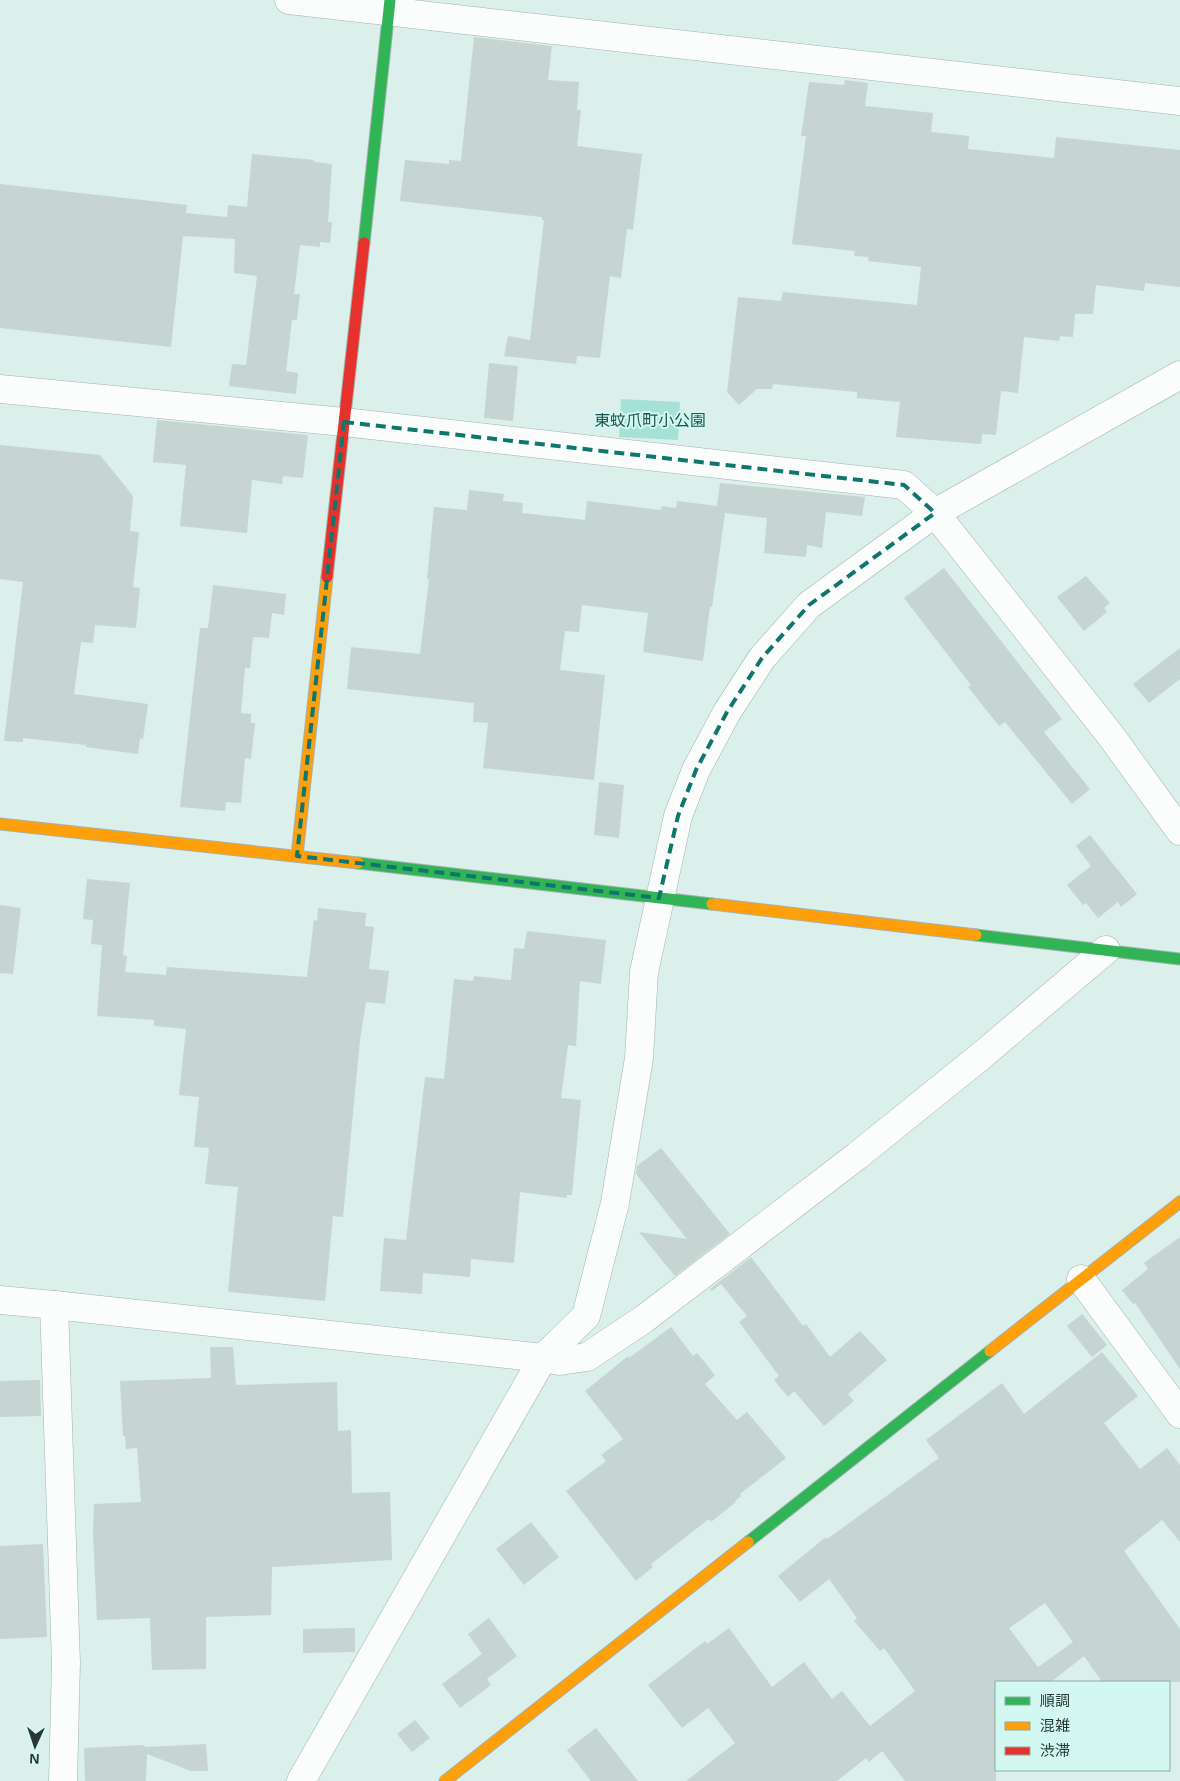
<svg xmlns="http://www.w3.org/2000/svg" width="1180" height="1781" viewBox="0 0 1180 1781" font-family="Helvetica,'Noto Sans JP',sans-serif">
  <rect width="100%" height="100%" fill="#dbefeb"/>
  <path fill="#a5e1d7" d="M621 399 680 402 678 440 619 437Z"/>
  <g fill="#c6d5d2" fill-rule="evenodd">
    <path d="M474 37 552 46 548 80 579 82 577 110H581L577 146 642 154 633 230 627 229 621 278 610 276 600 358 577 356 576 364 504 356 508 336 530 340 544 220H542V217L400 201 405 160 449 164V160L461 161Z"/>
    <path d="M845 80 868 83 865 106 933 113 931 132 969 136 968 149 1054 158 1056 137 1180 150V287L1145 283 1144 291 1096 285 1093 314H1075L1073 337 1060 336 1059 341 1024 337 1018 393 1001 391 996 435 982 434 981 444 896 437 900 402 857 398V392L773 384 772 389H757L739 405 727 392 738 297 781 301 783 292 917 305 921 267 868 261 869 257 854 256 855 251 792 244 806 136H801L809 82 844 85Z"/>
    <path d="M252 154 314 160V162L332 164 328 222H332L330 243 320 242V247L300 245 294 294H300L297 320H292L286 371 298 373 296 394 229 386 232 364 246 365 257 276 234 273 235 239 183 236 171 347 0 328V184L187 205 186 213 227 217 228 205 247 207Z"/>
    <path d="M489 363 518 366 513 421 484 418Z"/>
    <path d="M157 420 308 435 303 478 283 476 282 484 252 480 247 533 180 526 186 465 153 462Z"/>
    <path d="M0 445 100 455 133 496 130 531 139 532 133 587 140 588 136 628 95 625 93 643 81 642 74 694 148 704 143 739 140 738 138 754 86 747V745L23 738V742L4 741 23 582 0 579Z"/>
    <path d="M720 483 865 497 862 516 826 512 822 548 807 545 806 557 764 553 767 518 725 513 712 607H710L703 661 643 652 648 613 582 605 579 632 565 631 560 670 605 675 594 780 483 768 488 723 473 722 474 703 347 689 351 647 420 654 429 579H427L434 507 467 510 469 490 504 494 503 501 523 503 522 513 585 520 587 501 661 510 662 506 676 508 677 501 717 506Z"/>
    <path d="M944 568 1062 719 1044 732 1090 789 1072 804 1005 722 999 726 968 687 971 685 904 598Z"/>
    <path d="M1086 576 1110 603 1104 608 1107 612 1084 631 1057 597Z"/>
    <path d="M213 585 286 594 284 615 272 613 269 638 253 637 250 668H245L241 713 251 714V723H255L251 759 245 758 241 803 226 802 225 811 180 807 200 628H208Z"/>
    <path d="M1180 648V679L1149 703 1133 684Z"/>
    <path d="M599 782 624 785 619 838 594 835Z"/>
    <path d="M1090 835 1137 894 1121 907 1118 902 1098 918 1086 903 1083 905 1067 885 1091 866 1076 846Z"/>
    <path d="M87 879 130 883 123 955 127 956 125 972 166 975 167 967 307 977 314 920 317 921 318 908 366 913 365 926 374 927 369 969 389 971 385 1004 366 1002 360 1040 343 1217 333 1216 325 1301 228 1292 238 1187 205 1184 209 1148 194 1147 199 1097 179 1095 186 1029 154 1026V1020L97 1016 102 945 91 944 93 920 83 919Z"/>
    <path d="M0 905 21 908 13 974 0 973Z"/>
    <path d="M527 931 606 940 601 984 580 981 576 1046 568 1045 561 1098 581 1100 572 1195H567V1198L520 1192 514 1263 471 1259 470 1277 423 1273 422 1294 380 1291 384 1238 406 1240 425 1077 444 1079 454 979 473 981 474 976 511 980 514 948 524 949Z"/>
    <path d="M661 1148 730 1234 675 1276 639 1232 687 1239 636 1174 637 1166Z"/>
    <path d="M1180 1237V1369L1135 1303 1133 1304 1122 1290 1148 1269 1144 1263Z"/>
    <path d="M751 1257 803 1326 806 1324 830 1357 860 1331 887 1360 848 1394 854 1401 824 1426 794 1391 788 1397 774 1380 779 1376 739 1322 747 1316 721 1284 712 1291 710 1289Z"/>
    <path d="M1082 1314 1107 1345 1092 1357 1067 1326Z"/>
    <path d="M671 1327 693 1356 697 1353 715 1375 705 1384 737 1420 747 1412 786 1458 740 1494 741 1496 735 1501 736 1502 711 1522 709 1519 651 1564 653 1567 636 1581 566 1491 606 1461 601 1455 623 1439 585 1391 628 1356 629 1358Z"/>
    <path d="M210 1347H233L236 1385 337 1382 338 1431 351 1430 352 1493 390 1492 392 1560 272 1567 271 1615 206 1617V1669L152 1670 150 1618 97 1620 93 1534 94 1504 141 1502 137 1448 126 1449 125 1436H123L120 1381 211 1378Z"/>
    <path d="M1102 1352 1138 1396 1104 1423 1140 1469 1167 1448 1180 1465V1542L1162 1520 1124 1551 1180 1629V1682H1102L1084 1656 1051 1682H996V1781H905L882 1751 869 1762 866 1758 837 1781H686L735 1743 708 1708 682 1728 648 1685 705 1641 707 1644 729 1628 772 1687 804 1662 832 1699 842 1691 870 1726 915 1691 884 1648 880 1651 854 1621 857 1618 829 1579 800 1602 778 1576 826 1537 827 1539 939 1458 926 1440 1002 1383 1024 1414ZM1045 1603 1073 1642 1038 1667 1009 1628Z"/>
    <path d="M40 1380 41 1416 0 1417V1381Z"/>
    <path d="M531 1522 559 1557 524 1585 496 1549Z"/>
    <path d="M43 1544 47 1637 0 1639V1546Z"/>
    <path d="M489 1618 517 1656 487 1679 491 1685 460 1708 442 1684 482 1654 468 1634Z"/>
    <path d="M355 1628V1652L303 1653V1629Z"/>
    <path d="M415 1720 430 1738 412 1752 397 1734Z"/>
    <path d="M596 1728 638 1781H591L567 1750Z"/>
    <path d="M206 1744 208 1771H191L147 1754 146 1781H85L84 1748 144 1745V1746L147 1747Z"/>
  </g>
  <g fill="none" stroke-linecap="round" stroke-linejoin="round">
    <defs>
      <g id="street">
        <path d="M289 0 1180 101"/>
        <path d="M0 389 344 422 904 485 935 513 1111 736 1180 831"/>
        <path d="M1081 1279 1180 1414"/>
        <path d="M0 1300 54 1305"/>
        <path d="M63 1781 66 1663 54 1305 543 1358 560 1361 587 1357 644 1319 857 1156 981 1056 1106 950"/>
        <path d="M301 1781 543 1358 586 1316 615 1203 639 1058 644 972 678 816 696 770 727 712 762 658 809 605 935 513 1180 375"/>
      </g>
      <g id="fast">
        <path d="M364 243 390 0"/>
        <path d="M358 863 712 904"/>
        <path d="M976 935 1180 959"/>
        <path d="M748 1542 990 1351"/>
      </g>
      <g id="slow">
        <path d="M0 824 358 863"/>
        <path d="M297 856 327 577"/>
        <path d="M712 904 976 935"/>
        <path d="M990 1351 1180 1202"/>
        <path d="M445 1781 748 1542"/>
      </g>
      <path id="jam" d="M327 577 364 243"/>
    </defs>
    <use href="#street" stroke="#a3b2af" stroke-width="29"/>
    <use href="#fast" stroke="#a3b2af" stroke-width="13"/>
    <use href="#slow" stroke="#a3b2af" stroke-width="13"/>
    <use href="#jam" stroke="#a3b2af" stroke-width="13"/>
    <use href="#street" stroke="#fafdfc" stroke-width="28"/>
    <use href="#fast" stroke="#30b455" stroke-width="11"/>
    <use href="#slow" stroke="#ff9f0a" stroke-width="11"/>
    <use href="#jam" stroke="#e5322d" stroke-width="11"/>
  </g>
  <path fill="none" stroke="#0f766e" stroke-width="4" stroke-dasharray="10 6" stroke-linejoin="round" d="M344 422 904 485 935 513 809 605 762 658 727 712 696 770 678 816 659 898 297 856Z"/>
  <g text-anchor="middle" stroke-width="4" stroke-linejoin="round" paint-order="stroke">
    <g font-size="16" fill="#1b564e" stroke="#d3f7f1">
      <text x="650" y="426">東蚊爪町小公園</text>
    </g>
  </g>
  <rect x="995" y="1681" width="175" height="90" fill="#d3f7f1" stroke="#8faaa6"/>
  <rect x="1005" y="1697" width="25" height="8" fill="#30b455" stroke="#8faaa6"/>
  <text x="1040" y="1706" font-size="15" fill="#293735">順調</text>
  <rect x="1005" y="1722" width="25" height="8" fill="#ff9f0a" stroke="#8faaa6"/>
  <text x="1040" y="1731" font-size="15" fill="#293735">混雑</text>
  <rect x="1005" y="1747" width="25" height="8" fill="#e5322d" stroke="#8faaa6"/>
  <text x="1040" y="1756" font-size="15" fill="#293735">渋滞</text>
  <g transform="translate(35 1746) rotate(183)" stroke="#d3f7f1" stroke-width="4" paint-order="stroke">
  <path d="M0-4L9 19L0 12L-9 19Z" fill="#293735"/>
  <text y="-8" font-size="14" font-weight="bold" text-anchor="middle" fill="#293735">N</text>
  </g>
</svg>
